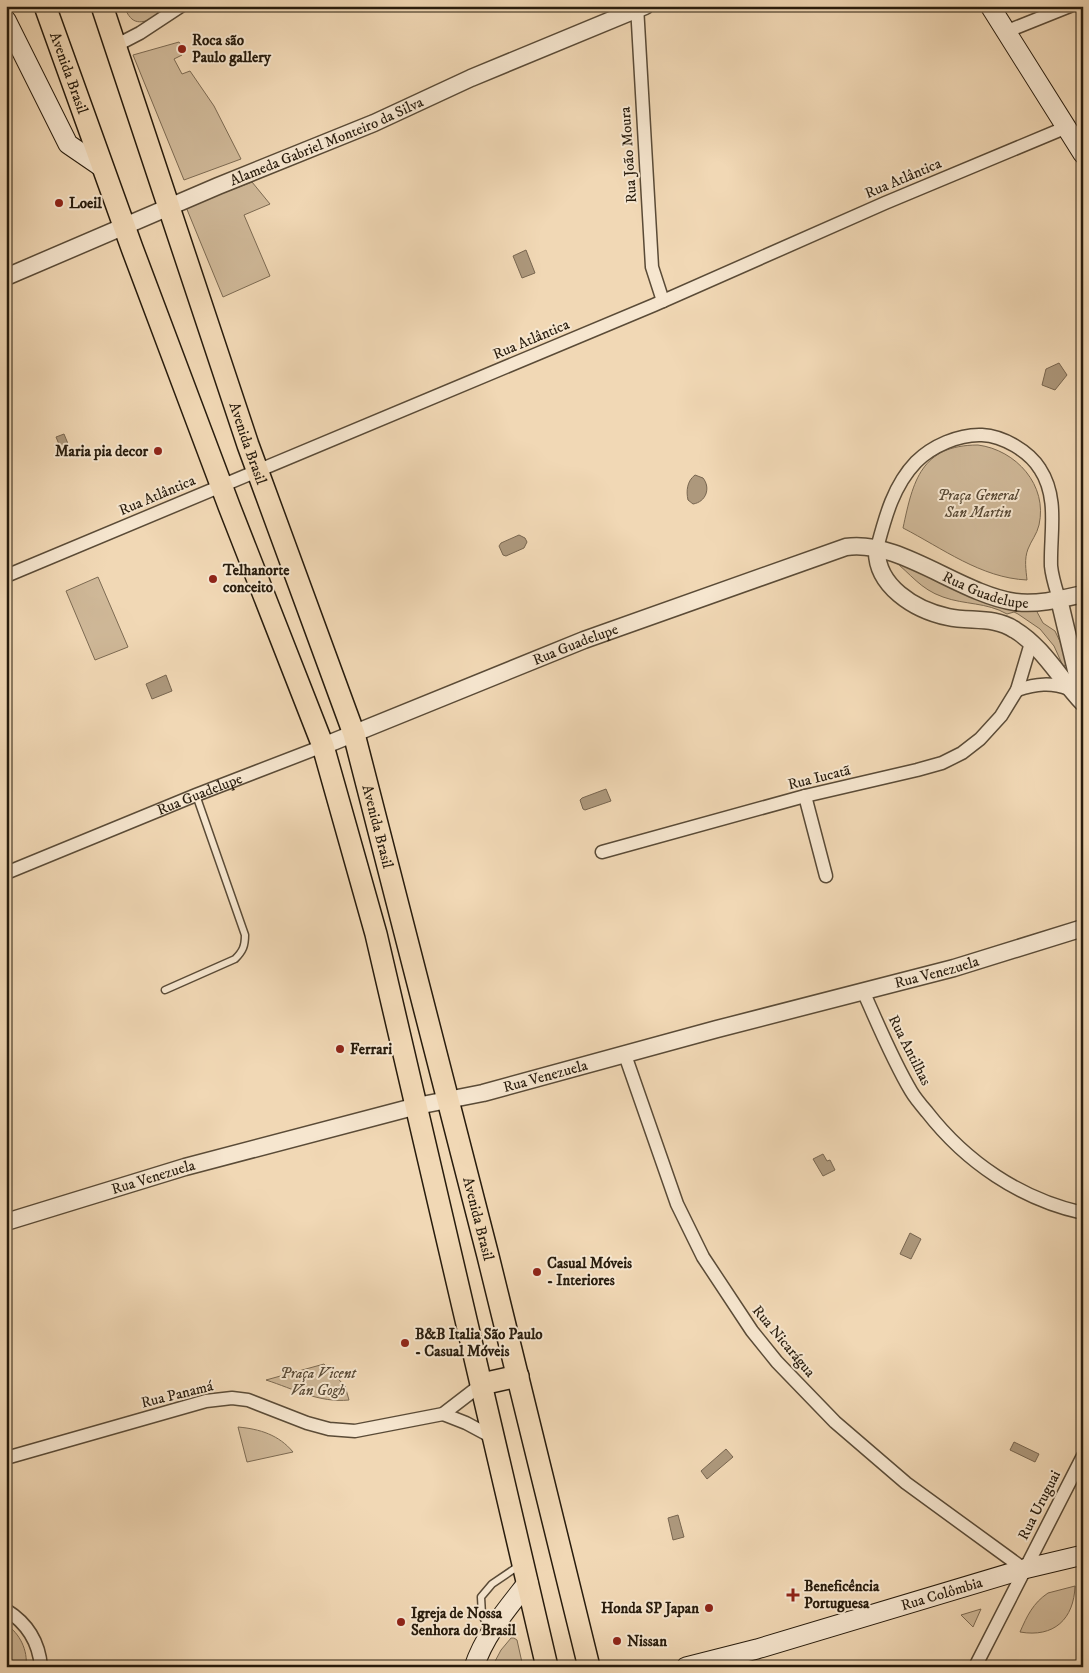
<svg xmlns="http://www.w3.org/2000/svg" width="1089" height="1673" viewBox="0 0 1089 1673" font-family="'IM FELL DW Pica',serif">
  <rect width="100%" height="100%" fill="#f1d8b5"/>
  <filter id="stains"><feTurbulence type="fractalNoise" baseFrequency=".004" numOctaves="4"/><feColorMatrix values="0 0 0 0 .2 0 0 0 0 .09 0 0 0 0 .02 0 0 0 .5 -.17"/></filter>
  <radialGradient id="worn" r=".72"><stop offset=".6" stop-color="#630" stop-opacity="0"/><stop offset="1" stop-color="#630" stop-opacity=".3"/></radialGradient>
  <g fill="#cfb898" stroke="#7c6a52">
    <path d="M124 6H157L158 17C141 23 132 27 124 6Z"/>
    <path d="M179 42 181 45 178 47 182 55 174 59 182 74 190 71 214 106 241 159 184 180 133 55Z"/>
    <path d="M252 182 270 204 244 215 270 276 223 297 186 207Z"/>
    <path d="M978 445C1016 450 1048 485 1039 525 1037 534 1031 541 1028 549 1024 559 1026 570 1027 580 981 578 942 548 903 528 913 481 921 445 978 445Z"/>
    <path d="M893 560 1036 610 1043 623 1055 631 1070 663 1063 666 1054 646 1040 629 1018 614 1014 612 1007 614C986 602 965 605 943 597 920 589 911 574 893 560Z"/>
    <path d="M98 577 128 647 95 660 66 591Z"/>
    <path d="M324 1364 345 1386 349 1400C319 1403 294 1389 266 1380Z"/>
    <path d="M238 1427C260 1429 279 1435 293 1452L247 1462Z"/>
    <path d="M1075 1586C1074 1619 1054 1638 1020 1632 1027 1616 1033 1603 1048 1593Z"/>
    <path d="M981 1609 973 1627 961 1615Z"/>
    <path d="M6 1624C20 1634 28 1650 26 1667H11L6 1663Z"/>
    <path d="M511 1638H514L517 1640 523 1667H492L501 1650Z"/>
  </g>
  <g fill="#ad987c" stroke="#786650">
    <path d="M526 250 535 273 522 278 513 256Z"/>
    <path d="M1059 363 1067 375 1055 390 1042 385 1046 369Z"/>
    <path d="M64 434 71 451 63 454 56 437Z"/>
    <path d="M695 475 703 478C711 488 706 502 693 504L688 500C686 491 687 481 695 475Z"/>
    <path d="M519 535 525 538 527 542 524 548 506 556 503 555 499 546 501 543Z"/>
    <path d="M166 675 172 691 152 699 146 684Z"/>
    <path d="M606 789 611 801 585 810 583 809 580 800 582 798Z"/>
    <path d="M823 1154 827 1161 830 1160 835 1170 823 1176 813 1159Z"/>
    <path d="M910 1233 921 1239 911 1259 900 1254Z"/>
    <path d="M1014 1442 1039 1454 1035 1462 1010 1450Z"/>
    <path d="M726 1449 733 1457 707 1479 701 1471Z"/>
    <path d="M678 1515 684 1537 673 1540 668 1518Z"/>
  </g>
  <g fill="none" stroke-linecap="round" stroke-linejoin="round">
    <defs>
      <g id="service">
        <path d="M165 990 235 959C243 951 245 946 245 935L196 795"/>
        <path d="M489 1629 482 1615 481 1597 492 1584 520 1565"/>
      </g>
      <g id="minor">
        <path d="M637 6 652 267 663 301"/>
        <path d="M1005 32 1070 6"/>
        <path d="M115 46 140 33 181 6"/>
        <path d="M877 548C885 518 893 486 916 462 932 446 959 434 982 435 1003 436 1029 451 1040 469 1059 498 1050 533 1051 566 1052 577 1056 589 1059 599"/>
        <path d="M6 576 654 305 885 203 1067 127"/>
        <path d="M1017 690C1036 684 1051 682 1069 689"/>
        <path d="M805 796 826 876"/>
        <path d="M602 852 805 796 917 770 942 763 962 753 980 739 1001 716 1017 690 1031 643"/>
        <path id="s1" d="M6 873 196 795 323 746"/>
        <path d="M863 991C878 1024 892 1059 911 1091 915 1098 921 1105 927 1112 966 1162 1020 1199 1083 1213"/>
        <path d="M625 1055 677 1204 703 1257 752 1331 777 1362 835 1422 906 1483 1024 1569"/>
        <path d="M443 1414 466 1423 494 1438"/>
        <path d="M6 1458 206 1401 232 1398 248 1400 307 1423 329 1429 355 1431 443 1414 482 1384"/>
        <path d="M6 1610C27 1623 39 1642 41 1667"/>
        <path d="M975 1667 1083 1456"/>
      </g>
      <g id="tertiary">
        <path id="s2" d="M6 277 218 186 374 123 471 78 645 6"/>
        <path d="M877 548C875 586 915 610 948 617 971 622 994 616 1015 630 1043 647 1060 679 1083 703"/>
        <path d="M1059 599 1083 700"/>
        <path id="s3" d="M323 746 584 640 846 547C899 539 960 594 1015 602 1037 605 1061 599 1083 594"/>
        <path id="s4" d="M6 1222 185 1167 417 1106 483 1093 717 1029 954 968 1083 928"/>
      </g>
      <g id="secondary">
        <path d="M990 6 1083 154"/>
        <path d="M6 20 68 144 103 168"/>
        <path d="M474 1667C485 1634 507 1609 528 1582"/>
        <path id="s5" d="M686 1667 757 1649 1024 1569 1083 1555"/>
      </g>
      <g id="primary">
        <path id="s6" d="M45 6 132 248 229 506 323 746 376 934 547 1667"/>
        <path id="s7" d="M102 6 248 445 354 734 488 1256 589 1667"/>
        <path d="M482 1384 518 1376"/>
      </g>
    </defs>
    <use href="#service" stroke="#5a4b37" stroke-width="9"/>
    <use href="#minor" stroke="#5a4b37" stroke-width="15"/>
    <use href="#tertiary" stroke="#5a4b37" stroke-width="19"/>
    <use href="#secondary" stroke="#281c0d" stroke-width="21"/>
    <use href="#primary" stroke="#281c0d" stroke-width="24"/>
    <use href="#service" stroke="#f6e6cf" stroke-width="6"/>
    <use href="#minor" stroke="#f6e6cf" stroke-width="12"/>
    <use href="#tertiary" stroke="#f6e6cf" stroke-width="16"/>
    <use href="#secondary" stroke="#f6e6cf" stroke-width="19"/>
    <use href="#primary" stroke="#f1d8b5" stroke-width="21"/>
  </g>
  <g fill="#8f2418" stroke="#f6e6cf" stroke-width="2">
    <circle cx="182" cy="49" r="5"/>
    <circle cx="59" cy="203" r="5"/>
    <circle cx="158" cy="451" r="5"/>
    <circle cx="213" cy="579" r="5"/>
    <circle cx="340" cy="1049" r="5"/>
    <circle cx="537" cy="1272" r="5"/>
    <circle cx="405" cy="1343" r="5"/>
    <path d="M790.5 1587.5h5v5h5v5h-5v5h-5v-5h-5v-5h5z"/>
    <circle cx="709" cy="1608" r="5"/>
    <circle cx="401" cy="1622" r="5"/>
    <circle cx="617" cy="1641" r="5"/>
  </g>
  <g text-anchor="middle" stroke-width="4" stroke-linejoin="round" paint-order="stroke">
    <g font-size="15" font-weight="bold" fill="#281c0d" stroke="#f6e6cf" text-anchor="start">
      <text x="192" y="45">Roca são<tspan x="192" dy="17">Paulo gallery</tspan></text>
      <text x="69" y="208">Loeil</text>
      <text x="148" y="456" text-anchor="end">Maria pia decor</text>
      <text x="223" y="575">Telhanorte<tspan x="223" dy="17">conceito</tspan></text>
      <text x="350" y="1054">Ferrari</text>
      <text x="547" y="1268">Casual Móveis<tspan x="547" dy="17">- Interiores</tspan></text>
      <text x="415" y="1339">B&amp;B Italia São Paulo<tspan x="415" dy="17">- Casual Móveis</tspan></text>
      <text x="804" y="1591">Beneficência<tspan x="804" dy="17">Portuguesa</tspan></text>
      <text x="699" y="1613" text-anchor="end">Honda SP Japan</text>
      <text x="411" y="1618">Igreja de Nossa<tspan x="411" dy="17">Senhora do Brasil</tspan></text>
      <text x="627" y="1646">Nissan</text>
    </g>
    <g font-size="15" fill="#281c0d" stroke="#f6e6cf">
      <text dy="5" stroke="none"><textPath href="#s6" startOffset="71">Avenida Brasil</textPath></text>
      <text dy="5" stroke="none"><textPath href="#s2" startOffset="348">Alameda Gabriel Monteiro da Silva</textPath></text>
      <text transform="translate(628 155) rotate(-94)" y="5">Rua João Moura</text>
      <text transform="translate(903 178) rotate(-23)" y="5">Rua Atlântica</text>
      <text transform="translate(531 339) rotate(-23)" y="5">Rua Atlântica</text>
      <text dy="5" stroke="none"><textPath href="#s7" startOffset="461">Avenida Brasil</textPath></text>
      <text transform="translate(157 495) rotate(-23)" y="5">Rua Atlântica</text>
      <text dy="5" stroke="none"><textPath href="#s3" startOffset="708">Rua Guadelupe</textPath></text>
      <text dy="5" stroke="none"><textPath href="#s3" startOffset="272">Rua Guadelupe</textPath></text>
      <text transform="translate(819 777) rotate(-14)" y="5">Rua Iucatã</text>
      <text dy="5" stroke="none"><textPath href="#s1" startOffset="209">Rua Guadelupe</textPath></text>
      <text dy="5" stroke="none"><textPath href="#s7" startOffset="866">Avenida Brasil</textPath></text>
      <text dy="5" stroke="none"><textPath href="#s4" startOffset="964">Rua Venezuela</textPath></text>
      <text transform="translate(910 1050) rotate(63)" y="5">Rua Antilhas</text>
      <text dy="5" stroke="none"><textPath href="#s4" startOffset="559">Rua Venezuela</textPath></text>
      <text dy="5" stroke="none"><textPath href="#s4" startOffset="154">Rua Venezuela</textPath></text>
      <text dy="5" stroke="none"><textPath href="#s7" startOffset="1271">Avenida Brasil</textPath></text>
      <text transform="translate(784 1341) rotate(50)" y="5">Rua Nicarágua</text>
      <text transform="translate(177 1394) rotate(-14)" y="5">Rua Panamá</text>
      <text transform="translate(1039 1505) rotate(-63)" y="5">Rua Uruguai</text>
      <text dy="5" stroke="none"><textPath href="#s5" startOffset="266">Rua Colômbia</textPath></text>
    </g>
    <g font-size="15" font-style="italic" fill="#5a4b37" stroke="#f6e6cf">
      <text x="978" y="500">Praça General<tspan x="978" dy="17">San Martin</tspan></text>
      <text x="318" y="1378">Praça Vicent<tspan x="318" dy="17">Van Gogh</tspan></text>
    </g>
  </g>
  <rect width="1089" height="1673" fill="none" stroke="#f1d8b5" stroke-width="25"/>
  <rect x="8" y="8" width="1074" height="1658" fill="none" stroke="#281c0d" stroke-width="2.5"/>
  <rect x="12" y="12" width="1064" height="1648" fill="none" stroke="#281c0d"/>
  <rect width="100%" height="100%" filter="url(#stains)"/>
  <rect width="100%" height="100%" fill="url(#worn)"/>
</svg>
